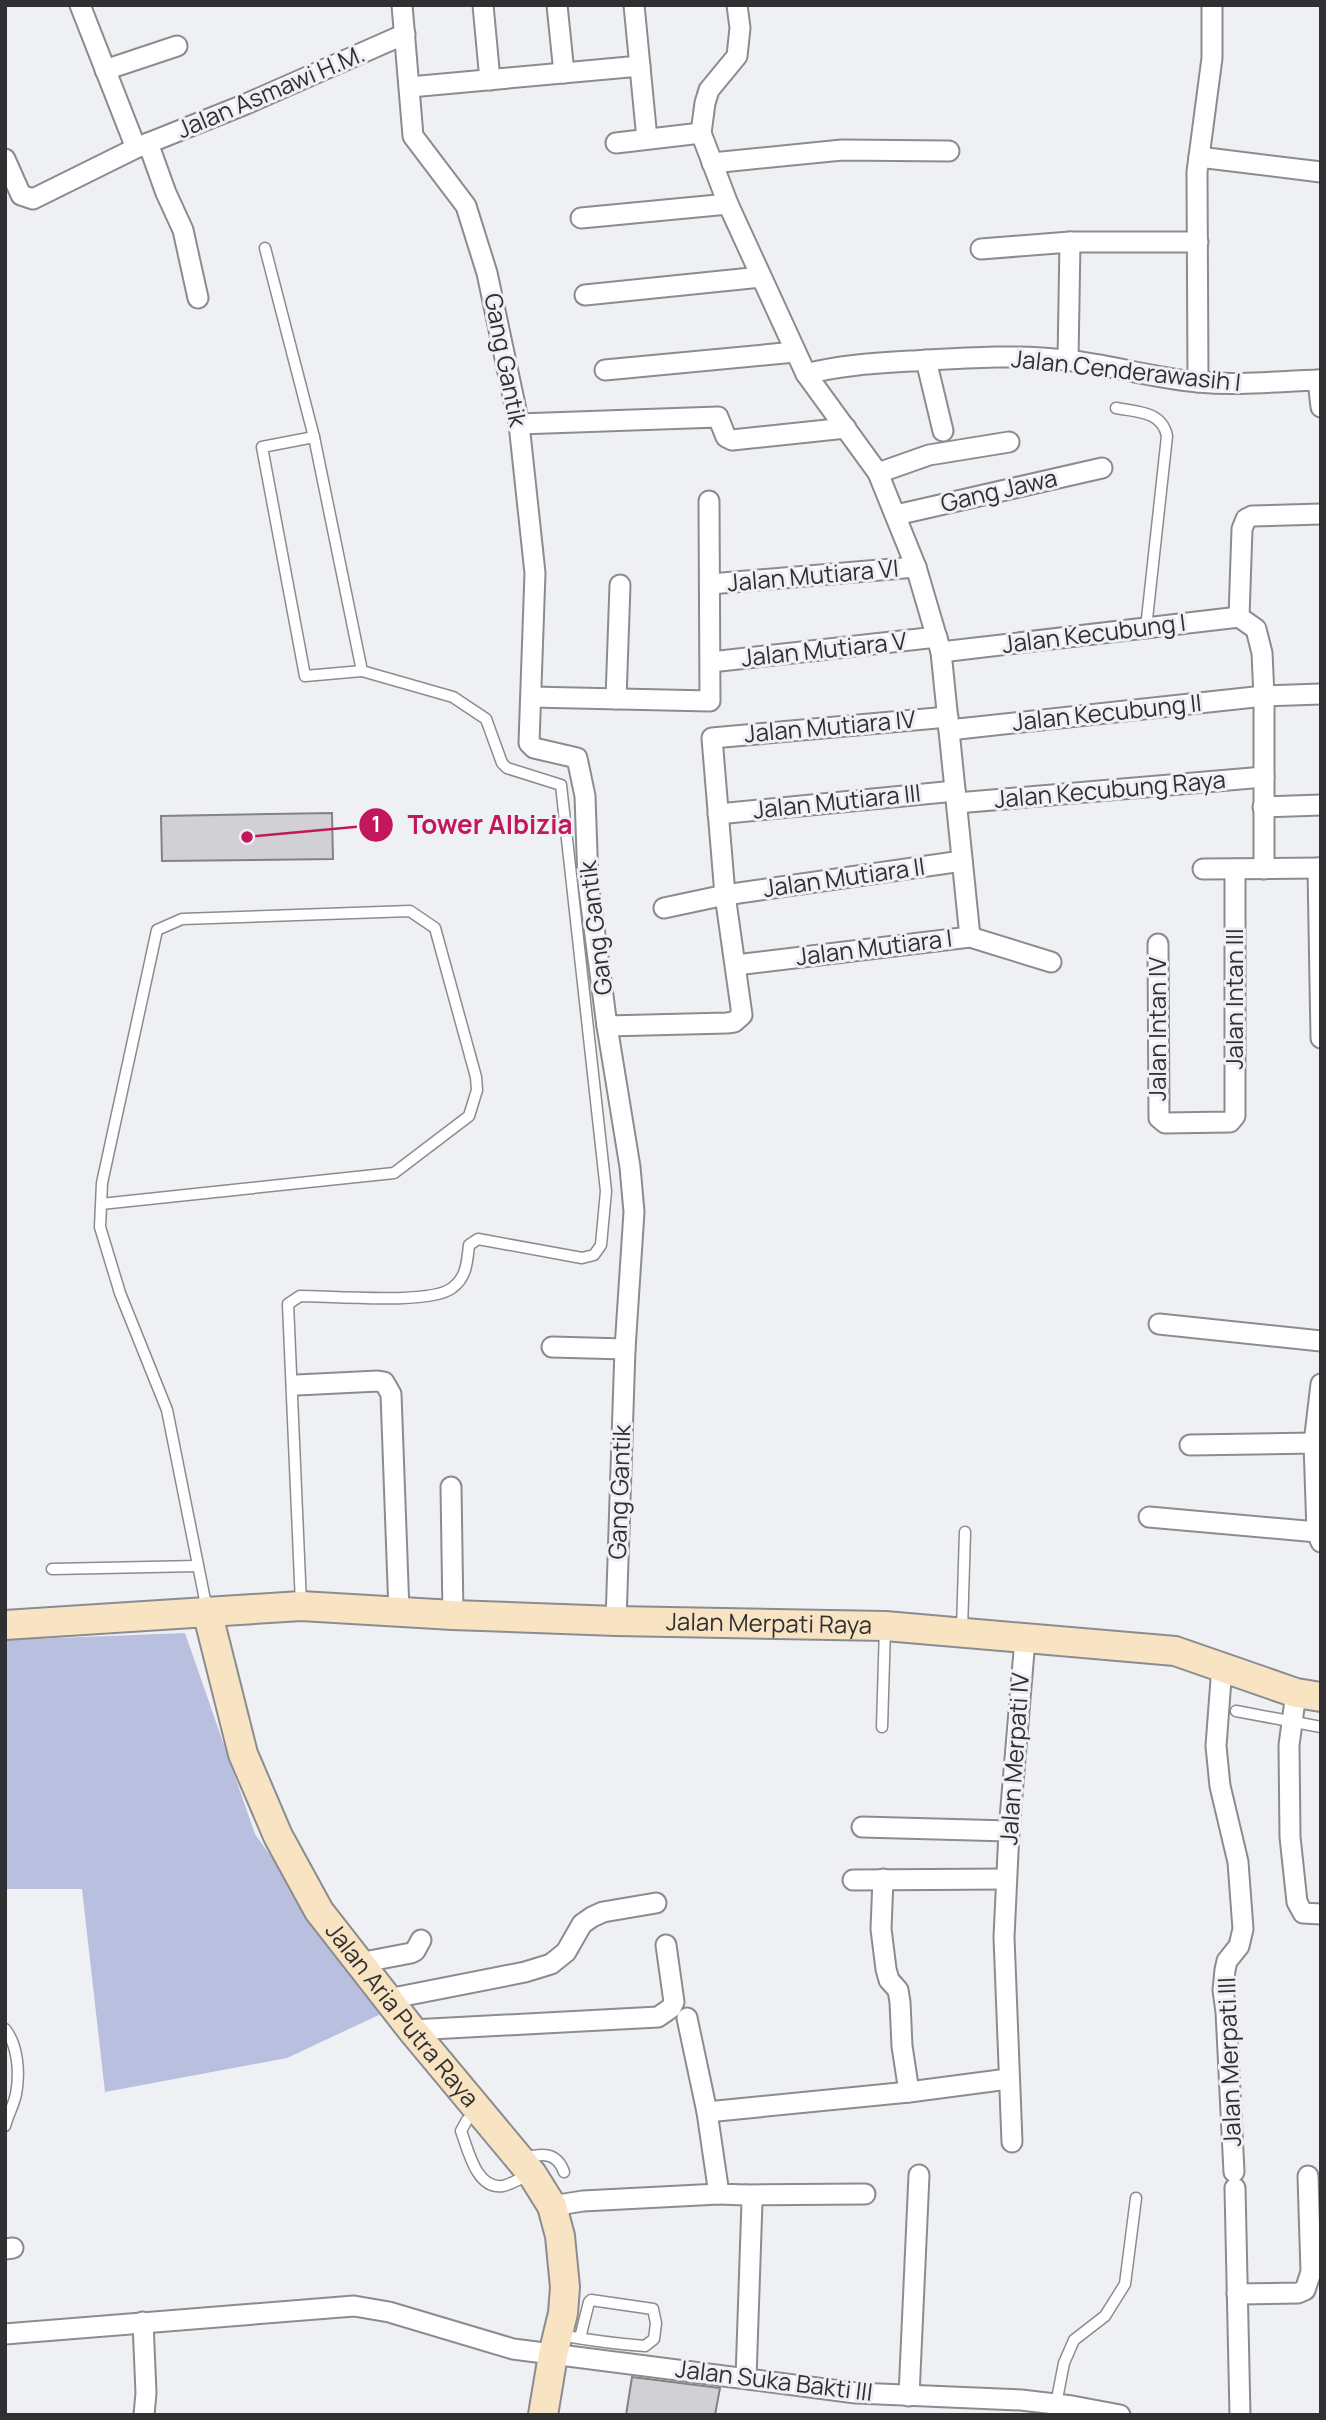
<svg xmlns="http://www.w3.org/2000/svg" width="1326" height="2420" viewBox="0 0 1326 2420" font-family="Manrope,sans-serif">
  <rect width="100%" height="100%" fill="#eff0f4"/>
  <path fill="#b9bfdf" d="M185 1633 255 1834 383 2013 287 2058 105 2092 82 1889H5V1640Z"/>
  <g fill="#d0d0d5" stroke="#828387" stroke-width="2">
    <path d="M332 813 333 859 162 861 161 816Z"/>
    <path d="M632 2377 720 2388 715 2415H626Z"/>
  </g>
  <g fill="none" stroke-linecap="round" stroke-linejoin="round">
    <defs>
      <g id="lane">
        <path d="M265 248 314 437 362 671 453 697 486 719 502 763 507 768 561 785 606 1191 601 1245 594 1255 582 1258 478 1239 469 1245C467 1262 467 1277 452 1288 431 1305 330 1296 300 1296L288 1304 301 1604"/>
        <path d="M1116 408C1137 412 1162 411 1167 436L1146 628"/>
        <path d="M314 437 262 447 305 676 362 671"/>
        <path d="M101 1204 394 1173 469 1116 477 1090 476 1077 435 928 410 911 182 919 157 930 102 1183 100 1227 120 1293 167 1410 207 1610"/>
        <path d="M52 1569 198 1566"/>
        <path d="M962 1629 965 1532"/>
        <path d="M1236 1711 1321 1727"/>
        <path d="M882 1727 885 1627"/>
        <path d="M5 2029C18 2045 20 2073 16 2094 14 2104 8 2115 5 2126"/>
        <path d="M477 2113 467 2120 461 2131C468 2149 476 2190 503 2186 511 2184 521 2178 529 2175"/>
        <path d="M524 2158C542 2153 557 2152 564 2172"/>
        <path d="M560 2335C588 2340 617 2344 645 2346L654 2339 656 2323 653 2309 591 2300 589 2302 580 2338"/>
        <path d="M1056 2404 1064 2363 1074 2340 1105 2316 1125 2284 1136 2198"/>
      </g>
      <g id="street">
        <path d="M80 5 136 148"/>
        <path d="M402 5 413 136 466 206 487 273 519 424 535 573 529 743 534 748 577 758 585 796 588 882 607 1026 630 1167 634 1212 625 1349 616 1621"/>
        <path d="M483 5 490 80"/>
        <path d="M557 5 564 73"/>
        <path d="M634 5 647 139"/>
        <path d="M737 5 740 28 737 56 709 90 705 103 701 133 728 204 806 374 878 473 916 567 941 652 970 937"/>
        <path d="M105 70 177 46"/>
        <path d="M410 87 640 66"/>
        <path d="M148 143 166 193 183 230 198 298"/>
        <path d="M616 143 701 133"/>
        <path d="M1199 157 1321 172"/>
        <path d="M5 159 21 195 33 199 136 148 246 104 405 34"/>
        <path d="M712 163 842 150 949 151"/>
        <path d="M581 218 728 204"/>
        <path d="M981 249 1070 242H1198"/>
        <path d="M585 295 761 277"/>
        <path d="M926 360 943 431"/>
        <path d="M1068 360 1070 242"/>
        <path d="M605 370 795 352"/>
        <path d="M806 374C840 365 877 363 912 361 963 358 1015 354 1066 360 1111 365 1153 378 1198 382 1240 386 1279 381 1321 380"/>
        <path d="M1318 380 1321 407"/>
        <path d="M1198 382 1197 172 1212 58V5"/>
        <path d="M519 424 718 417 726 437 732 440 846 428"/>
        <path d="M878 473 929 455 1009 442"/>
        <path d="M896 515 1102 468"/>
        <path d="M710 584 916 567"/>
        <path d="M1239 617 1242 529 1246 519 1252 516 1321 514"/>
        <path d="M941 652 1239 617 1256 629 1262 653 1264 696V869"/>
        <path d="M711 662 937 637"/>
        <path d="M531 697 710 701 709 501"/>
        <path d="M616 699 620 585"/>
        <path d="M949 730 1264 696 1321 694"/>
        <path d="M957 803 1264 777"/>
        <path d="M1263 807 1321 805"/>
        <path d="M718 814 955 791"/>
        <path d="M1318 868 1321 1038"/>
        <path d="M1203 869 1321 868"/>
        <path d="M664 908 725 895 962 861"/>
        <path d="M1158 944 1159 1118 1165 1123 1230 1122 1235 1116V869"/>
        <path d="M736 965 970 937 1051 962"/>
        <path d="M607 1026 727 1023 734 1022 742 1015 725 895 712 738 948 717"/>
        <path d="M1159 1324 1321 1341"/>
        <path d="M552 1347 625 1349"/>
        <path d="M1321 1384 1314 1443 1317 1532 1321 1542"/>
        <path d="M297 1385 378 1381 384 1382 391 1394 399 1612"/>
        <path d="M1190 1445 1314 1443"/>
        <path d="M451 1487 453 1615"/>
        <path d="M1149 1517 1317 1532"/>
        <path d="M1222 1666 1216 1746 1220 1786 1238 1862 1243 1929 1239 1946 1227 1961 1225 1970 1223 1990 1226 2012 1234 2172"/>
        <path d="M1296 1693 1289 1745 1290 1837 1297 1902 1303 1913 1321 1914"/>
        <path d="M862 1827 1009 1831"/>
        <path d="M883 1879 881 1929 886 1969 889 1980 898 1990 900 2002 902 2046 909 2092"/>
        <path d="M853 1880 1006 1879"/>
        <path d="M359 1963 411 1953 415 1951 421 1940"/>
        <path d="M388 1999 525 1972 551 1964 566 1952 582 1924 592 1917 603 1912 656 1903"/>
        <path d="M687 2018 707 2112 719 2194 746 2195 752 2202 746 2378"/>
        <path d="M412 2030 658 2017 671 2008 674 2002 666 1945"/>
        <path d="M707 2112 909 2092 1008 2079"/>
        <path d="M1012 2142 1004 1937 1009 1831 1025 1639"/>
        <path d="M1235 2188 1240 2415"/>
        <path d="M746 2195 865 2194"/>
        <path d="M552 2206 583 2201 719 2194"/>
        <path d="M5 2249 13 2248"/>
        <path d="M1237 2294 1298 2293 1305 2290 1311 2272 1308 2176"/>
        <path d="M143 2322 146 2393 144 2415"/>
        <path d="M5 2334 354 2306 389 2312 513 2349 856 2393 1021 2400 1072 2406 1120 2415"/>
        <path d="M909 2396 919 2175"/>
      </g>
      <g id="secondary">
        <path id="s1" d="M207 1611 243 1754 278 1836 319 1911 412 2030 532 2174 552 2206 560 2236 565 2287 563 2313 553 2355 543 2415"/>
        <path id="s2" d="M5 1625 301 1606 453 1615 616 1621 885 1626 1175 1651 1296 1693 1321 1697"/>
      </g>
    </defs>
    <use href="#lane" stroke="#8b8c90" stroke-width="13"/>
    <use href="#street" stroke="#8b8c90" stroke-width="23"/>
    <use href="#secondary" stroke="#8b8c90" stroke-width="32"/>
    <use href="#lane" stroke="#fff" stroke-width="10"/>
    <use href="#street" stroke="#fff" stroke-width="19"/>
    <use href="#secondary" stroke="#f8e4c3" stroke-width="28"/>
  </g>
  <g text-anchor="middle" stroke-width="6" stroke-linejoin="round" paint-order="stroke">
    <g font-size="24" fill="#303032" stroke="#eff0f4">
      <text transform="translate(271 92) rotate(-23)" y="8">Jalan Asmawi H.M.</text>
      <text transform="translate(505 360) rotate(79)" y="8">Gang Gantik</text>
      <text transform="translate(1126 371) rotate(6)" y="8">Jalan Cenderawasih I</text>
      <text transform="translate(999 491) rotate(-13)" y="8">Gang Jawa</text>
      <text transform="translate(813 576) rotate(-5)" y="8">Jalan Mutiara VI</text>
      <text transform="translate(1094 634) rotate(-7)" y="8">Jalan Kecubung I</text>
      <text transform="translate(824 650) rotate(-6)" y="8">Jalan Mutiara V</text>
      <text transform="translate(1107 713) rotate(-6)" y="8">Jalan Kecubung II</text>
      <text transform="translate(830 727) rotate(-5)" y="8">Jalan Mutiara IV</text>
      <text transform="translate(1110 790) rotate(-5)" y="8">Jalan Kecubung Raya</text>
      <text transform="translate(837 802) rotate(-6)" y="8">Jalan Mutiara III</text>
      <text transform="translate(844 878) rotate(-8)" y="8">Jalan Mutiara II</text>
      <text transform="translate(596 928) rotate(-97)" y="8">Gang Gantik</text>
      <text transform="translate(874 948) rotate(-7)" y="8">Jalan Mutiara I</text>
      <text transform="translate(1235 999) rotate(-90)" y="8">Jalan Intan III</text>
      <text transform="translate(1158 1029) rotate(-90)" y="8">Jalan Intan IV</text>
      <text transform="translate(620 1492) rotate(-88)" y="8">Gang Gantik</text>
      <text dy="8" stroke="none"><textPath href="#s2" startOffset="765">Jalan Merpati Raya</textPath></text>
      <text transform="translate(1015 1759) rotate(-86)" y="8">Jalan Merpati IV</text>
      <text dy="8" stroke="none"><textPath href="#s1" startOffset="455">Jalan Aria Putra Raya</textPath></text>
      <text transform="translate(1230 2062) rotate(-92)" y="8">Jalan Merpati III</text>
      <text transform="translate(774 2381) rotate(7)" y="8">Jalan Suka Bakti III</text>
    </g>
  </g>
  <path fill="none" stroke="#c2185b" stroke-width="2.5" d="M247 837L376 825"/>
  <g fill="#c2185b" stroke="#eff0f4" stroke-width="2.5">
    <circle cx="247" cy="837" r="7"/>
    <circle cx="376" cy="825" r="18"/>
  </g>
  <g font-size="21" text-anchor="middle" font-weight="bold" fill="#fff">
    <text x="376" y="832">1</text>
  </g>
  <g font-size="26" text-anchor="middle" font-weight="bold" fill="#c2185b" stroke="#eff0f4" stroke-width="6" stroke-linejoin="round" paint-order="stroke">
    <text x="490" y="834">Tower Albizia</text>
  </g>
  <rect width="1326" height="2420" fill="none" stroke="#303032" stroke-width="14"/>
</svg>
